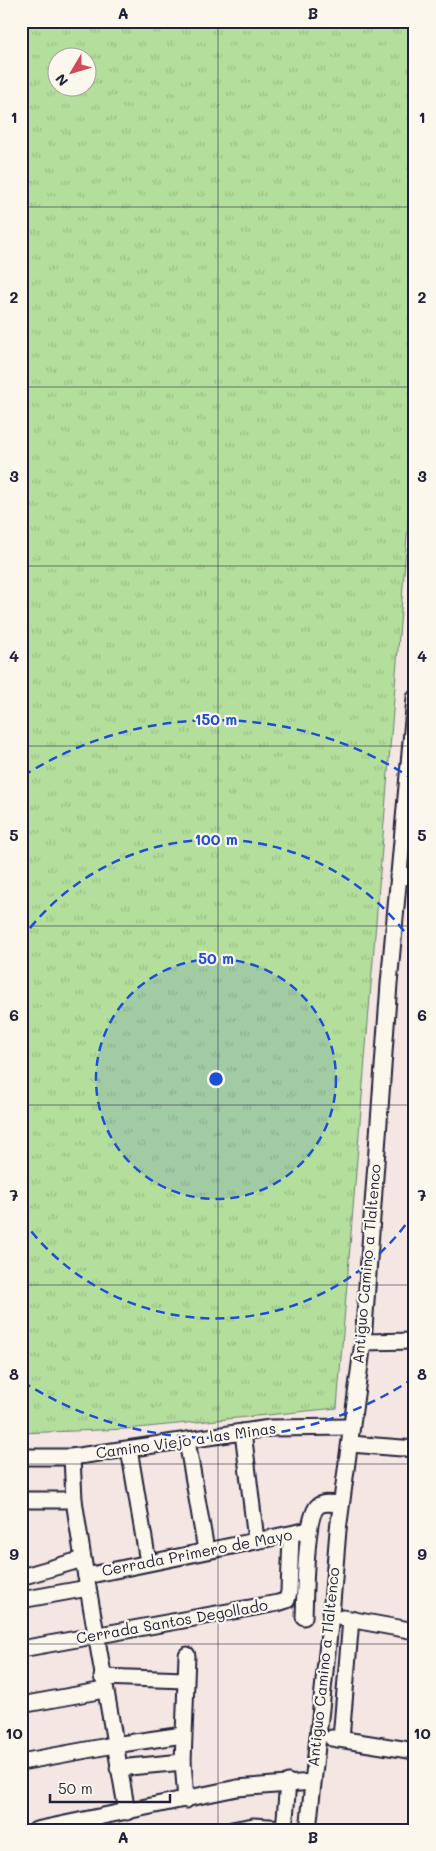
<svg xmlns="http://www.w3.org/2000/svg" width="436" height="1851" viewBox="0 0 436 1851" font-family="Mali,sans-serif">
  <defs>
    <pattern id="grass-tufts" width="24" height="20" patternUnits="userSpaceOnUse" patternTransform="scale(1.25)"><rect width="24" height="20" fill="#b3de9c"/><path d="M3 7l-1-3M5 7V3M7 7l1-3M15 17l-1-3M17 17v-4M19 17l1-3" fill="none" stroke="#9abe87"/></pattern>
  </defs>
  <rect width="100%" height="100%" fill="#f4e6e3"/>
  <filter id="ink" filterUnits="userSpaceOnUse"><feTurbulence type="fractalNoise" baseFrequency=".02" numOctaves="2"/><feDisplacementMap in="SourceGraphic" scale="10" xChannelSelector="R" yChannelSelector="G"/><feConvolveMatrix kernelMatrix="1 2 1 2 8 2 1 2 1" color-interpolation-filters="sRGB"/></filter>
  <g filter="url(#ink)">
    <path fill="url(#grass-tufts)" stroke="#6a806c" fill-rule="evenodd" d="M21 21H415V437L337 1408 127 1429 21 1433ZM58 58H88V88H58Z"/>
    <g fill="none" stroke-linecap="round" stroke-linejoin="round">
      <defs>
        <g id="minor">
          <path d="M398 877 415 876"/>
          <path d="M363 1342 415 1341"/>
          <path d="M243 1432 256 1540"/>
          <path d="M187 1441 206 1550"/>
          <path d="M350 1444 415 1449"/>
          <path d="M129 1449 148 1562"/>
          <path d="M21 1457H72L270 1428 351 1427"/>
          <path d="M72 1457 74 1500 83 1559 127 1812"/>
          <path d="M21 1500H74"/>
          <path d="M86 1576 309 1530"/>
          <path d="M21 1577 83 1559"/>
          <path d="M21 1600 88 1588"/>
          <path d="M304 1617C305 1598 305 1516 318 1506 324 1501 334 1504 341 1504"/>
          <path d="M343 1618 415 1631"/>
          <path d="M21 1649 278 1603 287 1600 289 1592 291 1535"/>
          <path d="M102 1677 185 1680"/>
          <path d="M21 1705 104 1690"/>
          <path d="M332 1738 415 1751"/>
          <path d="M341 1739 351 1619"/>
          <path d="M21 1762 114 1745 183 1735"/>
          <path d="M118 1768 183 1762"/>
          <path d="M186 1800 183 1762 187 1655"/>
          <path d="M36 1830 237 1788 312 1782"/>
          <path d="M232 1830 253 1826 284 1828"/>
          <path d="M284 1830 288 1782"/>
          <path d="M308 1830 331 1615 338 1530 363 1342 389 984 415 698"/>
        </g>
      </defs>
      <use href="#minor" stroke="#22223b" stroke-width="19"/>
      <use href="#minor" stroke="#fbf7ec" stroke-width="15"/>
    </g>
  </g>
  <path fill="none" stroke="#22223b" stroke-width="1" stroke-opacity="0.55" d="M218 21V1830M21 207H415M21 387H415M21 566H415M21 746H415M21 926H415M21 1105H415M21 1285H415M21 1464H415M21 1644H415"/>
  <circle cx="216" cy="1079" r="120" fill="#1d4ed8" fill-opacity=".12"/>
  <g fill="none" stroke="#1d4ed8" stroke-width="2.5" stroke-dasharray="9 6">
    <circle cx="216" cy="1079" r="120"/>
    <path d="M414 1213A239 239 0 0 1 21 1218M21 940A239 239 0 0 1 414 945"/>
    <path d="M414 1378A359 359 0 0 1 23 1382M23 776A359 359 0 0 1 414 780"/>
  </g>
  <g text-anchor="middle" stroke-width="4.5" stroke-linejoin="round" paint-order="stroke">
    <g font-size="15" fill="#22223b" stroke="#fbf7ec">
      <text transform="translate(367 1264) rotate(-85)" y="5">Antiguo Camino a Tlaltenco</text>
      <text transform="translate(186 1441) rotate(-8)" y="5">Camino Viejo a las Minas</text>
      <text transform="translate(197 1553) rotate(-11)" y="5">Cerrada Primero de Mayo</text>
      <text transform="translate(172 1622) rotate(-10)" y="5">Cerrada Santos Degollado</text>
      <text transform="translate(324 1667) rotate(-84)" y="5">Antiguo Camino a Tlaltenco</text>
    </g>
  </g>
  <circle cx="216" cy="1079" r="8" fill="#1d4ed8" stroke="#fbf7ec" stroke-width="2.5"/>
  <g font-size="15" text-anchor="middle" font-weight="bold" fill="#1d4ed8" stroke="#fbf7ec" stroke-width="4.5" stroke-linejoin="round" paint-order="stroke">
    <text x="216" y="725">150 m</text>
    <text x="216" y="845">100 m</text>
    <text x="216" y="964">50 m</text>
  </g>
  <rect width="436" height="1851" fill="none" stroke="#fbf7ec" stroke-width="55"/>
  <g transform="translate(72 72) rotate(232)"><circle r="24" fill="#fbf7ec" stroke="#a4a2a5"/>
  <path d="M0-4L9 19L0 12L-9 19Z" fill="#d1495b"/>
  <text y="-8" font-size="14" font-weight="bold" text-anchor="middle" fill="#22223b">N</text>
  </g>
  <path d="M50 1794v8h120v-8" fill="none" stroke="#22223b" stroke-width="2.5"/>
  <text x="58" y="1794" font-size="15" fill="#22223b" stroke="#fbf7ec" stroke-width="4" paint-order="stroke">50 m</text>
  <rect x="28" y="28" width="380" height="1796" fill="none" stroke="#22223b" stroke-width="2"/>
  <g font-size="16" text-anchor="middle" font-weight="bold" fill="#22223b">
    <text x="123" y="19">A</text>
    <text x="313" y="19">B</text>
    <text x="14" y="123">1</text>
    <text x="422" y="123">1</text>
    <text x="14" y="303">2</text>
    <text x="422" y="303">2</text>
    <text x="14" y="482">3</text>
    <text x="422" y="482">3</text>
    <text x="14" y="662">4</text>
    <text x="422" y="662">4</text>
    <text x="14" y="841">5</text>
    <text x="422" y="841">5</text>
    <text x="14" y="1021">6</text>
    <text x="422" y="1021">6</text>
    <text x="14" y="1201">7</text>
    <text x="422" y="1201">7</text>
    <text x="14" y="1380">8</text>
    <text x="422" y="1380">8</text>
    <text x="14" y="1560">9</text>
    <text x="422" y="1560">9</text>
    <text x="14" y="1739">10</text>
    <text x="422" y="1739">10</text>
    <text x="123" y="1843">A</text>
    <text x="313" y="1843">B</text>
  </g>
</svg>
